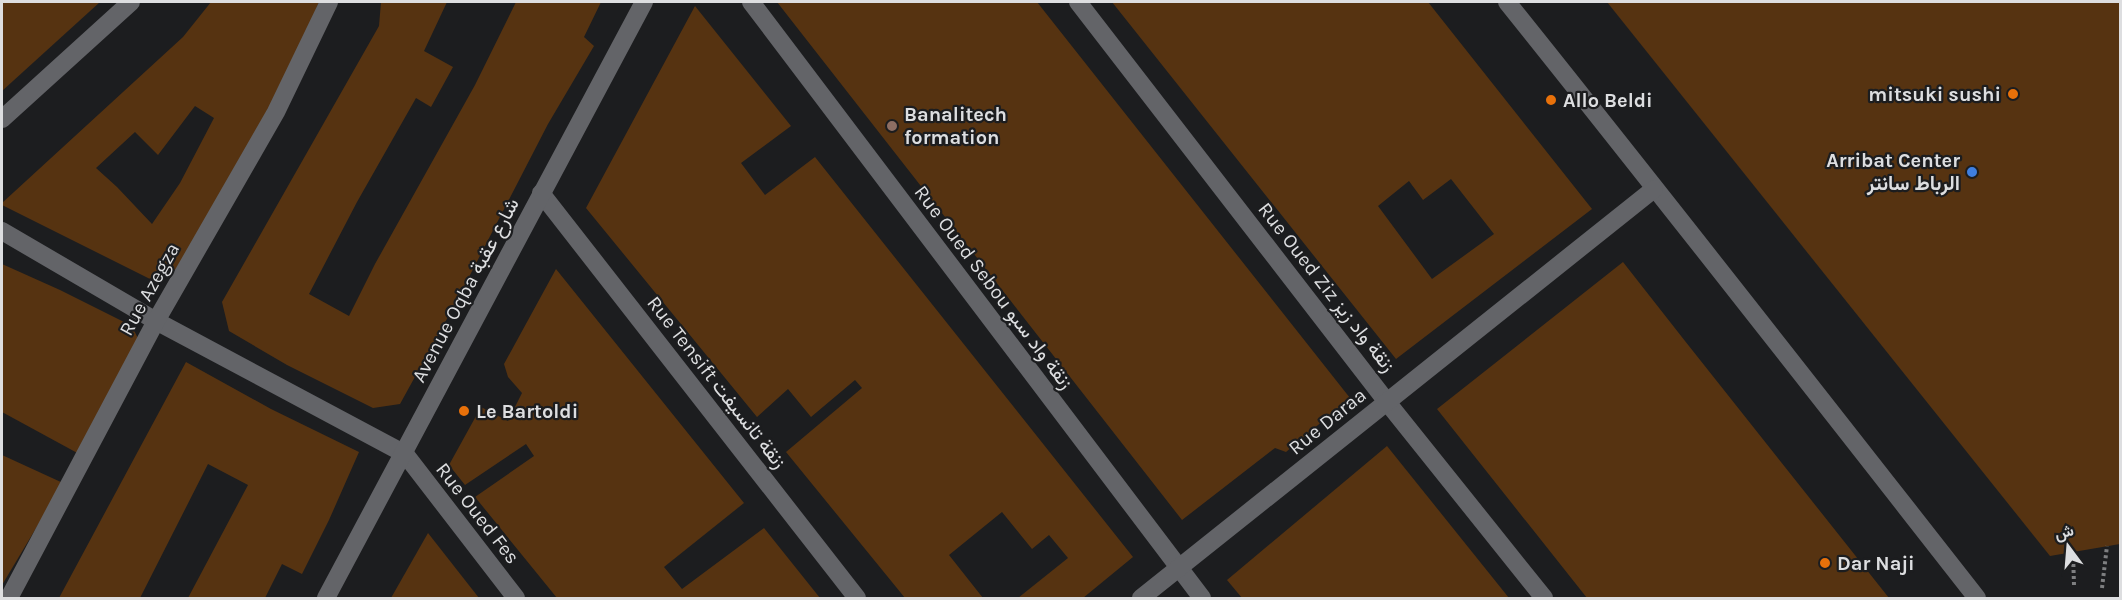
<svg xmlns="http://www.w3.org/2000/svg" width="2122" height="600" viewBox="0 0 2122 600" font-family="Karla,Vazirmatn,sans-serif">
  <rect width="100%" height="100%" fill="#1c1d1f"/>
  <g fill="#563311" fill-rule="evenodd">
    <path d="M2 2H100L2 91Z"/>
    <path d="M211 2H319L316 9 319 12 298 57 180 268 150 279 2 205V203L183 37ZM195 106 214 118 180 183 152 224 117 187 96 168 135 132 158 155Z"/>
    <path d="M381 2H447L424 51 453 67 431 107 416 98 357 202 309 294 349 316 375 264 475 85 516 2H601L584 37 594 46 548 124 454 306 400 404 373 408 287 365 229 331 222 302 379 26Z"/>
    <path d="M777 2H1037L1350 398 1286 452 1275 448 1182 520Z"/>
    <path d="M1112 2H1428L1592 209 1396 359ZM1451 179 1494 234 1432 279 1378 206 1409 181 1423 200Z"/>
    <path d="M1607 2H2120V544L2050 556Z"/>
    <path d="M695 6 791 126 741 163 765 195 815 157 1133 557 1083 598H1018L1068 558 1049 535 1032 549 1002 512 949 555 983 598H905L786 452 862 388 855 380 811 417 788 389 757 417 586 208Z"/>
    <path d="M1623 262 1685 341 1889 598H1587L1437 409Z"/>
    <path d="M2 264 60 290 132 326 141 345 81 455 2 412Z"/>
    <path d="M556 269 744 503 664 567 682 589 764 528 820 598H557L475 497 534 456 526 444 465 485 449 465 481 407 508 421 522 393 508 377 504 364Z"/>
    <path d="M186 362 271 409 359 452 329 520 302 574 282 564 265 598H188L248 485 208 464 140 598H59Z"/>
    <path d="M1387 446 1509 598H1242L1227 580Z"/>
    <path d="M2 455 63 483 2 585Z"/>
    <path d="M428 533 479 598H391Z"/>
  </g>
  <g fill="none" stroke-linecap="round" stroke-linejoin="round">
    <g stroke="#7e7f81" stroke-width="4" stroke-dasharray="3 3" stroke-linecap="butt">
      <path d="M2073 552 2074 585"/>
      <path d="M2102 588 2107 546"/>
    </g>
    <g stroke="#636468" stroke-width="18">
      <path d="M751 2 1202 598"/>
      <path d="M1078 2 1387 402 1544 598"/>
      <path d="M1507 2C1665 199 1821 399 1977 598"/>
      <path d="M2 119 131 2"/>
      <path d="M541 193 857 598"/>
      <path d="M2 231 156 321 405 454 516 598"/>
      <path d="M9 598 156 321 276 112 329 2"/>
      <path d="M326 598 644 2"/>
      <path d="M1141 598 1654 189"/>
    </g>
  </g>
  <g fill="#e8710a" stroke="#1c1d1f" stroke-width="2">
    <circle cx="2013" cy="94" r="6"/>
    <circle cx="1551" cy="100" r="6"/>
    <circle cx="464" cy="411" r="6"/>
    <circle cx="1825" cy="563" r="6"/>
  </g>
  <circle fill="#8d6e63" stroke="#1c1d1f" stroke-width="2" cx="892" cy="126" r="6"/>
  <circle fill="#3f7fe0" stroke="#1c1d1f" stroke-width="2" cx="1972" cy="172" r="6"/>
  <g text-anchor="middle" stroke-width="4.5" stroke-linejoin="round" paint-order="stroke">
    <g font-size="20" font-weight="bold" fill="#dddee0" stroke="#1c1d1f" text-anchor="start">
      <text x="2001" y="101" text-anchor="end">mitsuki sushi</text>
      <text x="1563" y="107">Allo Beldi</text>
      <text x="904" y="121">Banalitech<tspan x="904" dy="23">formation</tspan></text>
      <text x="1960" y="167" text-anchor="end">Arribat Center<tspan x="1960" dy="23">الرباط سانتر</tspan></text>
      <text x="476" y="418">Le Bartoldi</text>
      <text x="1837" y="570">Dar Naji</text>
    </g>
    <g font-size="20" fill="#dddee0" stroke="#1c1d1f">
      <text transform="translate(994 287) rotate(53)" y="7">Rue Oued Sebou زنقة واد سبو</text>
      <text transform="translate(1327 287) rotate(52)" y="7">Rue Oued Ziz زنقة واد زيز</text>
      <text transform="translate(149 289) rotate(-61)" y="7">Rue Azegza</text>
      <text transform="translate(465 290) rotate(-62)" y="7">Avenue Oqba شارع عقبة</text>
      <text transform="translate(717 382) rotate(52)" y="7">Rue Tensift زنقة تانسيفت</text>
      <text transform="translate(1327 421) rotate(-39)" y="7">Rue Daraa</text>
      <text transform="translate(478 513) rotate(52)" y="7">Rue Oued Fes</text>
    </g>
  </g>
  <rect width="2122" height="600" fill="none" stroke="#dddee0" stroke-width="6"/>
  <g transform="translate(2068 546) rotate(344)" stroke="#1c1d1f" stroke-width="4.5" paint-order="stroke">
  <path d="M0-4.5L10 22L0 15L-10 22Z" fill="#dddee0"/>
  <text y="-9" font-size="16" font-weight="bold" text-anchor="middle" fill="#dddee0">ش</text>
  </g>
</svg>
